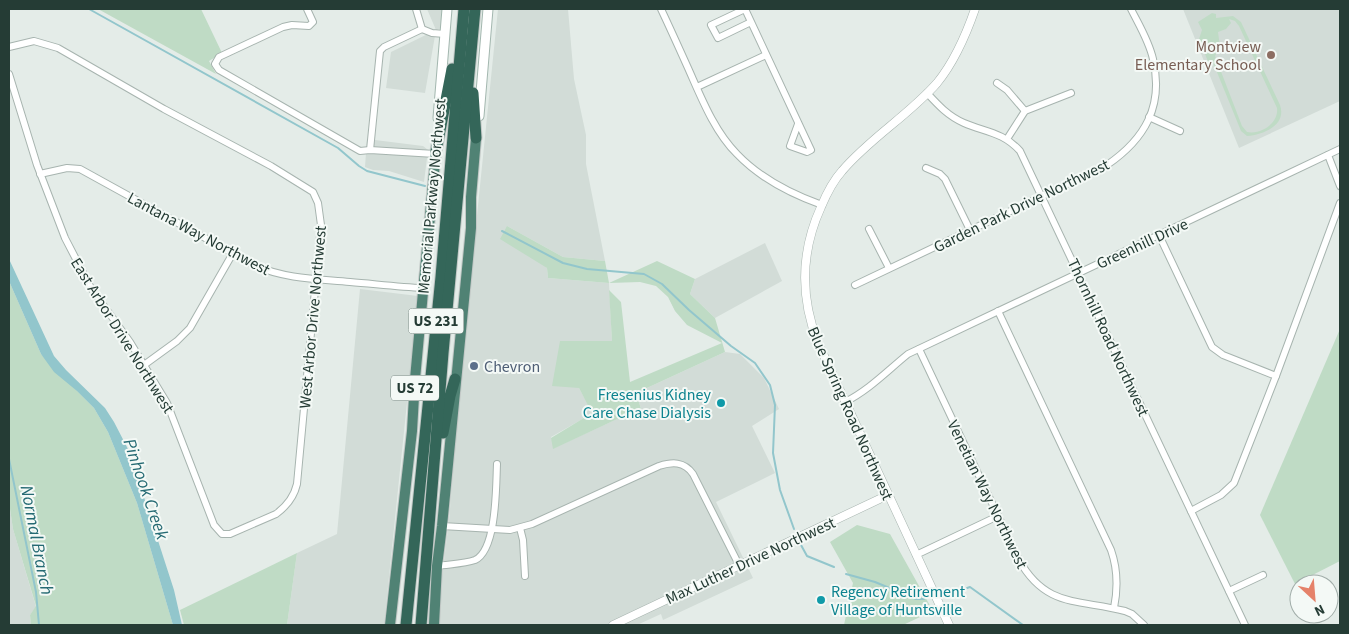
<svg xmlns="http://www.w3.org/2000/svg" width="1349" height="634" viewBox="0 0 1349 634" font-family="'Source Sans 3',sans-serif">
  <rect width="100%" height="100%" fill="#e4ece8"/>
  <g fill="#d2dcd7">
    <path d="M427 9H444L442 28 436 30 425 93 386 88 391 52 436 30Z"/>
    <path d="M498 9H568L574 79 586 135V164L605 261 563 257 507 226 547 268 548 278 609 283 612 341 579 388 593 413 551 437 554 448 628 414 643 415 636 393 725 352 740 354 764 378 779 409 752 426 775 473 716 502 753 578 663 620 661 614 637 625H439L442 576 449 521 462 363Z"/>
    <path d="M1183 9H1340V101L1239 148Z"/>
    <path d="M367 139 423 146 428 150 424 182 389 171 373 170 365 167Z"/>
    <path d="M765 243 782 281 715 318 690 294 695 279Z"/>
    <path d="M360 289 418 296 384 625H287L297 553 337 534Z"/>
    <path d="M9 502 13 529 36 607 30 615 31 625H9Z"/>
  </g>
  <g fill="#bfdbc5" fill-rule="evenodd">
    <path d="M98 9H201L222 53 209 61 216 74Z"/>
    <path d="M1212 13 1216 14V18L1233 16 1241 22 1280 105C1287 125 1263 135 1247 136L1241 131 1212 60 1209 64 1199 39 1202 30 1198 22ZM1229 19 1235 21 1239 26 1277 108C1279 123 1261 135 1247 132L1242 126 1215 56 1220 47 1218 32 1226 29 1231 23Z"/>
    <path d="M507 226 563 257 605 261 609 283 657 261 695 279 690 294 715 318 725 352 636 393 643 415 628 414 553 449 551 438 592 413 579 388 552 386 560 341H612L609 290 621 302 630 382 722 343 687 325 675 311 668 297 656 286 640 282 609 283 548 278 547 268 500 239Z"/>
    <path d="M9 281 41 354 94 408 108 432 137 503 173 625H31L30 615 36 606 13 529 9 502Z"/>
    <path d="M1340 329V561L1295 584 1260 515Z"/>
    <path d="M857 525 890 534 933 611 903 625H844L853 583 830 542Z"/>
    <path d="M297 553 287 625H184L180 610Z"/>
  </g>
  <path fill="#92c6cc" d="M9 259 54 356 66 370 105 408 114 422 129 451 174 590 182 625H173L137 503 108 432 94 408 77 391 54 372 41 354 9 281Z"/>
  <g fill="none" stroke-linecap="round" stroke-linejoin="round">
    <g stroke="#92c6cc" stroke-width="2">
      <path d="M89 9 338 148 359 166 367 171 425 186"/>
      <path d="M502 231 563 263 587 269 644 274 662 284 689 310 731 346 755 363 770 385 775 405 773 453 780 490 794 529"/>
      <path d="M9 459 36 592 39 625"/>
      <path d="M801 545 807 556 834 567"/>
      <path d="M846 574 875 582 916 599H924"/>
      <path d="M947 595 970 587 1023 625"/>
    </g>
    <defs>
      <g id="minor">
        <path d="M307 9 313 22 309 26 292 25 283 27 219 57 215 64 219 70 360 151 370 150 435 154"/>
        <path d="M416 9 422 29"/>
        <path d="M661 9C670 28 679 48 688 68 701 97 714 131 737 154 760 178 791 194 822 205"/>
        <path d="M751 22 718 38 711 25 745 9 811 150 807 152 790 146 798 124"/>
        <path d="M422 29 432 33 445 34"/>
        <path d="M9 47 34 41 58 48 164 109 271 166 313 192 318 203 321 225 297 484C294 497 287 506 276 514L230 534H222L214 525 167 403 130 342 91 288 65 238 37 165 9 74"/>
        <path d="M997 83 1007 90 1025 111"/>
        <path d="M697 87 766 55"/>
        <path d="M927 93C938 105 948 116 964 123 985 132 1003 132 1020 151L1245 625"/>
        <path d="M1149 117 1180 131"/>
        <path d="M1007 139 1025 111 1071 93"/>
        <path d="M370 150 380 51 384 47 422 29"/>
        <path d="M1328 155 1340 186"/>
        <path d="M926 168 940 174 945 179 970 230"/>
        <path d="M40 174 67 168 80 169 256 266C286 279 319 279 350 282 375 284 399 287 423 288"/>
        <path d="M869 229 889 268"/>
        <path d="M1159 235 1212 347 1223 355 1276 376"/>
        <path d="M855 285 1107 165C1145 139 1164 106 1153 59 1149 41 1139 25 1131 9"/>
        <path d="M998 311 1111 550C1118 570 1118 588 1114 608"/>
        <path d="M919 349 1019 560C1046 608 1078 599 1125 611L1132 614 1144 625"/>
        <path d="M144 365 177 341 190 328 233 253"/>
        <path d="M845 402C869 390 887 371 908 354L1340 149"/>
        <path d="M1191 511 1221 495 1234 483 1276 376 1340 203"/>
        <path d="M442 526 510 530 532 524 659 466C672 462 684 461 693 474L739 565"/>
        <path d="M520 528 523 540 525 576"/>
        <path d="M916 555 998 516"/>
        <path d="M437 566C449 564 464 564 475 560 497 550 496 485 497 464"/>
        <path d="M1229 591 1263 575"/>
      </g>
      <g id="tertiary">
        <path d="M613 625 888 495"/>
        <path d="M949 625 818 343C800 297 800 253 821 207 826 195 833 181 842 171 870 138 909 115 937 83 955 61 966 35 975 9"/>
      </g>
      <g id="secondary">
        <path d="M479 116 488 9"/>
        <path d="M438 118 447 9"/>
      </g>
      <g id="trunk">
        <path d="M390 625 412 431 415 379 436 151"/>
        <path d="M434 625 437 566 442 526 471 228V197L476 138"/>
      </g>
      <g id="motorway">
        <path d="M473 93 476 138"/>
        <path d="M436 151 452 69"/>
        <path d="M443 433 450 396 455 379"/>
        <path d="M406 625 441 277 464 9"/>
        <path d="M421 625 443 353 475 9"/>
      </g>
    </defs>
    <use href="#minor" stroke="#a7b4af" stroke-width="8"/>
    <use href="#tertiary" stroke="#a7b4af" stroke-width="9"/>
    <use href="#secondary" stroke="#a3b7af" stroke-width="11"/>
    <use href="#trunk" stroke="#c2c8c6" stroke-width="12"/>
    <use href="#motorway" stroke="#c2c8c6" stroke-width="13"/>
    <use href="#minor" stroke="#fff" stroke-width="6"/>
    <use href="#tertiary" stroke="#fff" stroke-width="8"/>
    <use href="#secondary" stroke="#fff" stroke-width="9"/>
    <use href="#trunk" stroke="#508274" stroke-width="10"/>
    <use href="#motorway" stroke="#346659" stroke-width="11"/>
  </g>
  <circle fill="#8d6e63" stroke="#f4f9f6" stroke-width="2" cx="1271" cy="55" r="5"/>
  <circle fill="#5c6f8a" stroke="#f4f9f6" stroke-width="2" cx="474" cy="366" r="5"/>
  <g fill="#0f9aa8" stroke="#f4f9f6" stroke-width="2">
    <circle cx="721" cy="403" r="5"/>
    <circle cx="821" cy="600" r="5"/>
  </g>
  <g text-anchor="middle" stroke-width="4" stroke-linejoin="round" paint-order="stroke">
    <g fill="#f4f9f6" stroke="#63756f" stroke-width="1">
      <rect x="408.5" y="308.5" width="55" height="25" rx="4"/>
      <rect x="391" y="375.5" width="48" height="25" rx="4"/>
    </g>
    <g font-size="15" font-weight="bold" fill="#253c35">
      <text x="436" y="326">US 231</text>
      <text x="415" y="393">US 72</text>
    </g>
    <g font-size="16" fill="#785e54" stroke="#f4f9f6" text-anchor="end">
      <text x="1261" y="52">Montview<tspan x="1261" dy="18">Elementary School</tspan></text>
    </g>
    <g font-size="16" fill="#253c35" stroke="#f4f9f6">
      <text transform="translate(431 196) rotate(-85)" y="6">Memorial Parkway Northwest</text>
      <text transform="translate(1021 205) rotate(-26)" y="6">Garden Park Drive Northwest</text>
      <text transform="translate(199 233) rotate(28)" y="6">Lantana Way Northwest</text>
      <text transform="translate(1142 243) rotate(-25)" y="6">Greenhill Drive</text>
      <text transform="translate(312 317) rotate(-85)" y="6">West Arbor Drive Northwest</text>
      <text transform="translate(123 335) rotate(58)" y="6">East Arbor Drive Northwest</text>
      <text transform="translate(1109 337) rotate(65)" y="6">Thornhill Road Northwest</text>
      <text transform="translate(851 413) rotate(66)" y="6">Blue Spring Road Northwest</text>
      <text transform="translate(988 494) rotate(64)" y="6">Venetian Way Northwest</text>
      <text transform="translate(750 560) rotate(-25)" y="6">Max Luther Drive Northwest</text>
    </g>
    <g font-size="16" fill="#4e5e75" stroke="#f4f9f6" text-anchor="start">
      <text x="484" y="372">Chevron</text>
    </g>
    <g font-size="16" fill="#0d838f" stroke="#f4f9f6" text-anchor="end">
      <text x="711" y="400">Fresenius Kidney<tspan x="711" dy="18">Care Chase Dialysis</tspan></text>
      <text x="831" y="597" text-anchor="start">Regency Retirement<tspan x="831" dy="18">Village of Huntsville</tspan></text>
    </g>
    <g font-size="18" font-style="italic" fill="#256a73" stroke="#f4f9f6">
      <text transform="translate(146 489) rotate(71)" y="6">Pinhook Creek</text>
      <text transform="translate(37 540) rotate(79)" y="6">Normal Branch</text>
    </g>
  </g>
  <rect width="1349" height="634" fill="none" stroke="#253c35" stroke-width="20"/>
  <g transform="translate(1314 599) rotate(154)"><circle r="24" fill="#f4f9f6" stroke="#a1ada9"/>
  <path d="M0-4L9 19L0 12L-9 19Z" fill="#e5826a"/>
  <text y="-8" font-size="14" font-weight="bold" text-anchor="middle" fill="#253c35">N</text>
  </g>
</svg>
